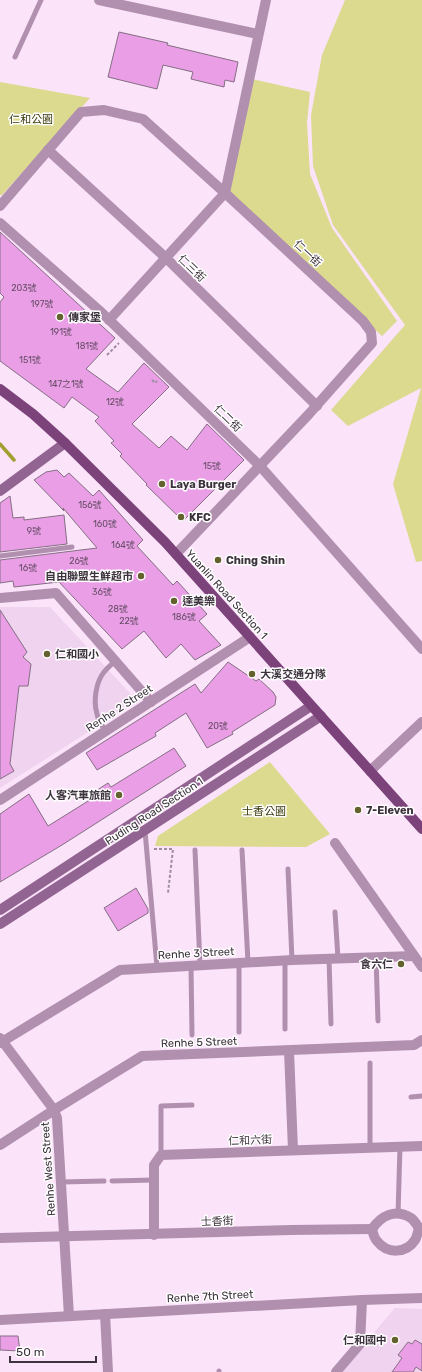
<svg xmlns="http://www.w3.org/2000/svg" width="422" height="1372" viewBox="0 0 422 1372" font-family="Rubik,'Noto Sans TC',sans-serif">
  <rect width="100%" height="100%" fill="#fbe3fa"/>
  <g fill="#f0d3ef">
    <path d="M0 607H50L137 701 0 788Z"/>
    <path d="M395 1308 422 1309V1372H340Z"/>
  </g>
  <g fill="#dbda8f">
    <path d="M345 0H422V561L416 562 393 484 421 388 348 426 331 410 405 325 333 225 313 166 311 115 322 55Z"/>
    <path d="M252 79 310 92 307 123 310 174 332 228 397 321 382 336 227 193Z"/>
    <path d="M0 82 90 98 2 195H0Z"/>
    <path d="M270 762 330 834 306 847 155 846 158 836Z"/>
  </g>
  <g fill="none" stroke-linecap="round" stroke-linejoin="round">
    <path stroke="#a29f31" stroke-width="3.5" d="M0 444 14 460"/>
  </g>
  <g fill="#e99ee6" stroke="#846f83">
    <path d="M119 32 168 43 167 45 238 62 234 82 225 80 224 87 191 79 193 72 163 65 157 89 108 77Z"/>
    <path d="M0 232 115 338 86 369 118 392 144 363 169 387 132 424 159 448 171 436 187 450 207 424 244 460 183 521 146 485 147 484 120 456 122 454 111 443 114 441 95 421 99 417 72 397 64 408 0 361V302L4 297 0 293Z"/>
    <path d="M57 470 64 477 69 473 93 496 99 490 143 540 137 546 173 585 177 581 207 614 199 621 221 645 195 660 181 644 166 658 144 631 122 649 59 582 14 587 13 581 0 583V560L97 548 63 508 64 511 34 480 46 472Z"/>
    <path d="M10 496 13 518 24 517V520L64 515 67 544 0 552V503Z"/>
    <path d="M0 610 27 652 23 657 31 664 28 686H19L10 764 14 771 0 779Z"/>
    <path d="M228 662 256 681 259 679 273 692 276 697 275 705 232 732 233 734 207 748 186 713 155 733 156 736 97 770 86 753 195 684 201 693Z"/>
    <path d="M174 748 186 766 62 845 0 882V814L29 794 48 826 93 798 91 794 108 783 111 787Z"/>
    <path d="M136 888 148 909V913L118 931 104 908Z"/>
    <path d="M0 1336H18L20 1351 0 1350Z"/>
    <path d="M415 1340 422 1344V1371L416 1367 413 1372H392L402 1358 398 1355 408 1342 412 1344Z"/>
  </g>
  <g fill="none" stroke-linecap="round" stroke-linejoin="round">
    <g stroke="#9f8e9e" stroke-width="2" stroke-dasharray="3 2" stroke-linecap="butt">
      <path d="M107 355 119 343"/>
      <path d="M152 380 155 383 157 381"/>
      <path d="M154 849H173L168 893"/>
    </g>
    <g stroke="#b190af" stroke-width="5">
      <path d="M15 57 41 0"/>
      <path d="M0 556 72 547"/>
      <path d="M106 731C102 726 98 720 97 714 93 701 96 682 104 672 107 668 112 664 115 661"/>
      <path d="M145 831 157 967"/>
      <path d="M195 850 200 965"/>
      <path d="M242 850 248 962"/>
      <path d="M288 869 292 960"/>
      <path d="M335 912 338 958"/>
      <path d="M376 957 378 1021"/>
      <path d="M329 959 331 1024"/>
      <path d="M285 961V1029"/>
      <path d="M239 963V1032"/>
      <path d="M191 966 192 1035"/>
      <path d="M370 1063V1148"/>
      <path d="M411 1097 422 1096"/>
      <path d="M161 1155V1106L192 1105"/>
      <path d="M112 1181 154 1180"/>
      <path d="M62 1182 104 1181"/>
      <path d="M398 1214 400 1147"/>
      <path d="M219 1371V1372"/>
    </g>
    <g stroke="#b190af" stroke-width="10">
      <path d="M99 0 258 34"/>
      <path d="M48 150 166 258 317 406"/>
      <path d="M0 206 81 112 104 110 143 119 225 193 363 321 371 332 372 343 309 414 176 554"/>
      <path d="M0 223 101 312 260 466 422 649"/>
      <path d="M109 320 225 193 266 0"/>
      <path d="M0 598 56 593 151 702"/>
      <path d="M370 771 422 722"/>
      <path d="M0 800 250 637"/>
      <path d="M335 843 422 967"/>
      <path d="M0 1038 54 1110 57 1118 69 1316"/>
      <path d="M0 1043 120 970 292 960 414 956"/>
      <path d="M289 1051 293 1150"/>
      <path d="M0 1145 54 1110 142 1056 414 1045 422 1040"/>
      <path d="M372 1229C373 1233 374 1238 377 1241 387 1254 406 1254 415 1240 417 1237 418 1232 419 1228"/>
      <path d="M372 1229C381 1216 395 1208 411 1218 414 1220 417 1225 419 1228"/>
      <path d="M154 1235V1165L161 1155 422 1146"/>
      <path d="M0 1238 291 1230 372 1229"/>
      <path d="M105 1314 108 1372"/>
      <path d="M0 1320 362 1300 422 1298"/>
      <path d="M336 1372 360 1344 362 1300"/>
    </g>
    <g stroke="#926491" stroke-width="10">
      <path d="M0 491 65 443"/>
      <path d="M0 910 311 706"/>
      <path d="M0 924 321 716"/>
    </g>
    <path stroke="#7c437b" stroke-width="10" d="M0 389 33 414 65 443 165 542 422 829"/>
  </g>
  <g fill="#63622e" stroke="#fff" stroke-width="1.5">
    <circle cx="60" cy="317" r="4"/>
    <circle cx="162" cy="484" r="4"/>
    <circle cx="181" cy="517" r="4"/>
    <circle cx="218" cy="560" r="4"/>
    <circle cx="141" cy="576" r="4"/>
    <circle cx="174" cy="601" r="4"/>
    <circle cx="47" cy="654" r="4"/>
    <circle cx="252" cy="674" r="4"/>
    <circle cx="119" cy="795" r="4"/>
    <circle cx="358" cy="810" r="4"/>
    <circle cx="401" cy="964" r="4"/>
    <circle cx="395" cy="1340" r="4"/>
  </g>
  <g text-anchor="middle" stroke-width="3" stroke-linejoin="round" paint-order="stroke">
    <g font-size="9" fill="#674e66">
      <text x="24" y="291">203號</text>
      <text x="42" y="307">197號</text>
      <text x="61" y="335">191號</text>
      <text x="87" y="349">181號</text>
      <text x="30" y="363">151號</text>
      <text x="66" y="387">147之1號</text>
      <text x="115" y="405">12號</text>
      <text x="212" y="469">15號</text>
      <text x="90" y="508">156號</text>
      <text x="105" y="527">160號</text>
      <text x="34" y="534">9號</text>
      <text x="123" y="548">164號</text>
      <text x="79" y="564">26號</text>
      <text x="28" y="571">16號</text>
      <text x="102" y="595">36號</text>
      <text x="118" y="612">28號</text>
      <text x="184" y="620">186號</text>
      <text x="129" y="624">22號</text>
      <text x="218" y="729">20號</text>
    </g>
    <g font-size="11" fill="#3a390b" stroke="#fff">
      <text x="31" y="123">仁和公園</text>
      <text x="264" y="815">士香公園</text>
    </g>
    <g font-size="11" fill="#3c333c" stroke="#fff">
      <text transform="translate(308 253) rotate(43)" y="4">仁一街</text>
      <text transform="translate(192 268) rotate(44)" y="4">仁三街</text>
      <text transform="translate(228 418) rotate(44)" y="4">仁二街</text>
      <text transform="translate(227 594) rotate(48)" y="4">Yuanlin Road Section 1</text>
      <text transform="translate(119 708) rotate(-33)" y="4">Renhe 2 Street</text>
      <text transform="translate(154 811) rotate(-33)" y="4">Puding Road Section 1</text>
      <text transform="translate(196 953) rotate(-3)" y="4">Renhe 3 Street</text>
      <text transform="translate(199 1042) rotate(-2)" y="4">Renhe 5 Street</text>
      <text transform="translate(250 1140) rotate(-2)" y="4">仁和六街</text>
      <text transform="translate(48 1169) rotate(-94)" y="4">Renhe West Street</text>
      <text transform="translate(217 1221) rotate(-2)" y="4">士香街</text>
      <text transform="translate(210 1296) rotate(-3)" y="4">Renhe 7th Street</text>
    </g>
    <g font-size="11" font-weight="bold" fill="#3c333c" stroke="#fff" text-anchor="start">
      <text x="68" y="321">傳家堡</text>
      <text x="170" y="488">Laya Burger</text>
      <text x="189" y="521">KFC</text>
      <text x="226" y="564">Ching Shin</text>
      <text x="133" y="580" text-anchor="end">自由聯盟生鮮超市</text>
      <text x="182" y="605">達美樂</text>
      <text x="55" y="658">仁和國小</text>
      <text x="260" y="678">大溪交通分隊</text>
      <text x="111" y="799" text-anchor="end">人客汽車旅館</text>
      <text x="366" y="814">7-Eleven</text>
      <text x="393" y="968" text-anchor="end">食六仁</text>
      <text x="387" y="1344" text-anchor="end">仁和國中</text>
    </g>
  </g>
  <path d="M10 1356v6h86v-6" fill="none" stroke="#3c333c" stroke-width="2"/>
  <text x="16" y="1356" font-size="12" fill="#3c333c" stroke="#ffffff" stroke-width="3" paint-order="stroke">50 m</text>
</svg>
